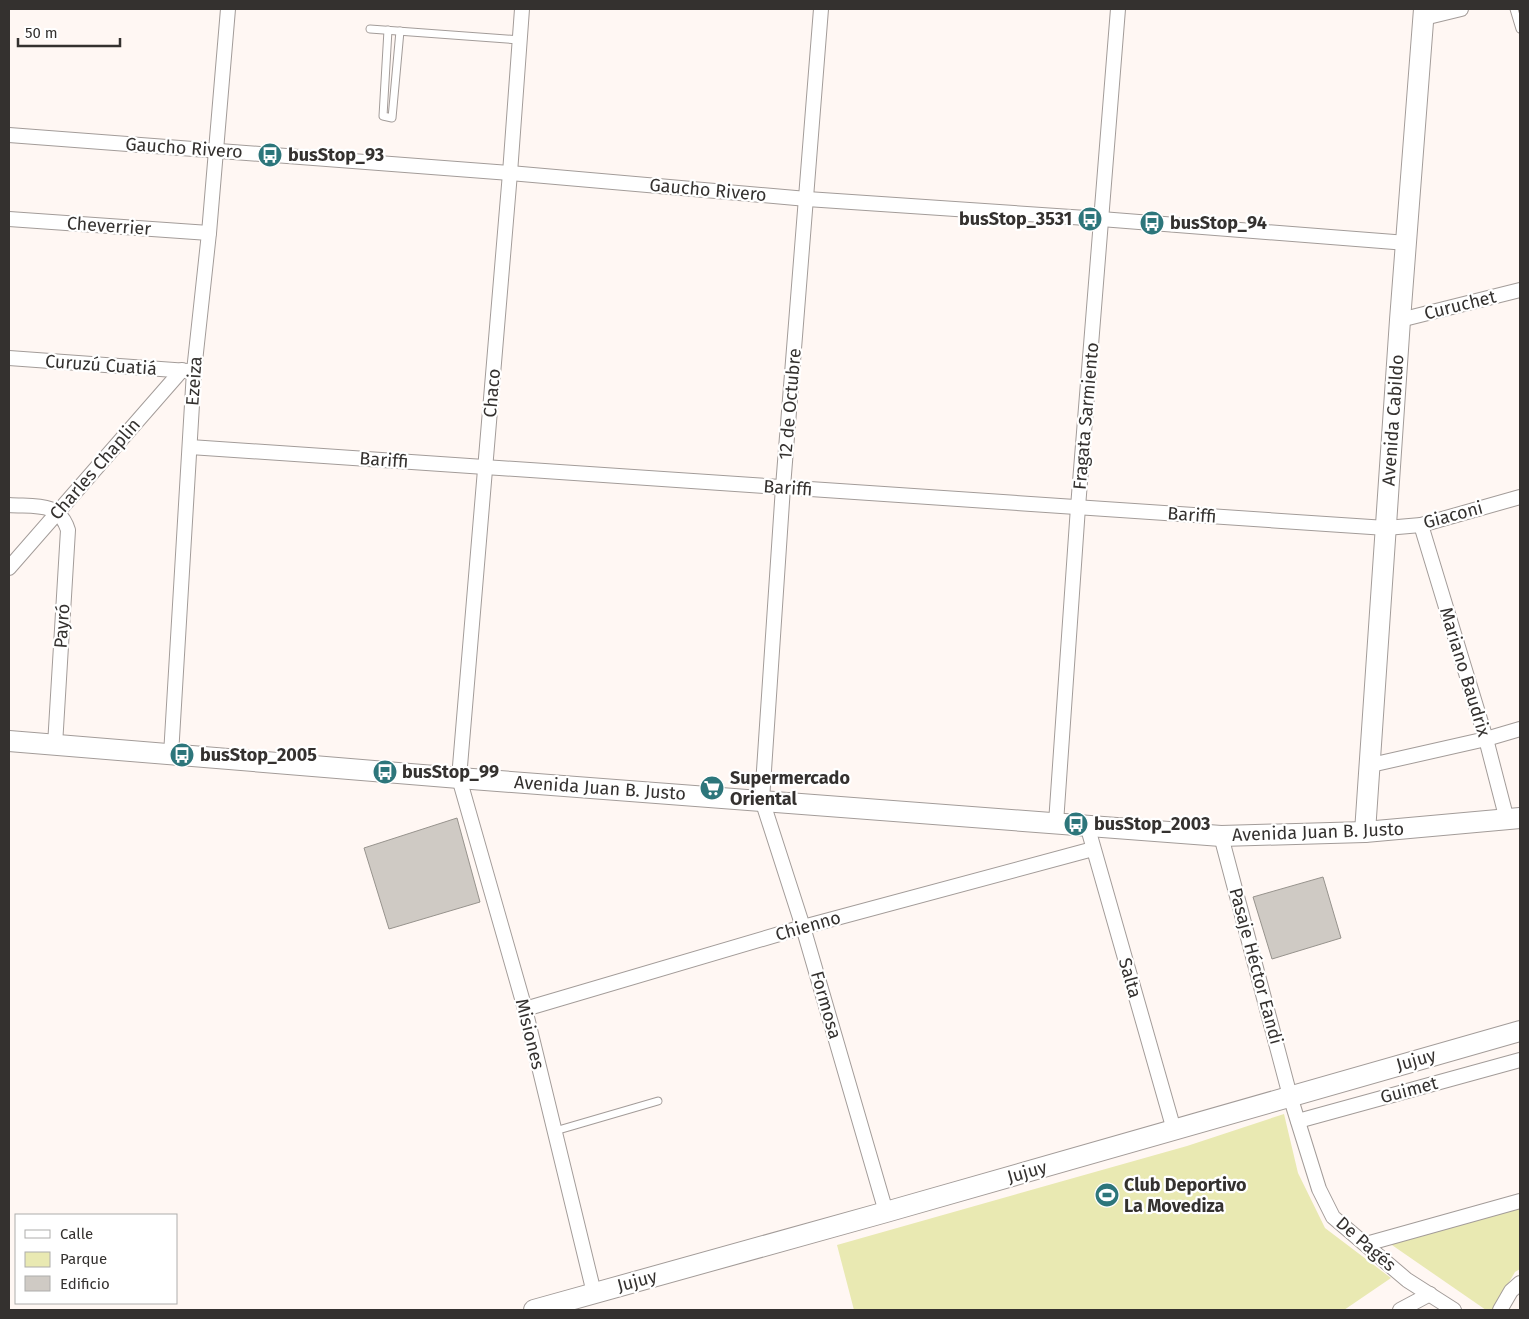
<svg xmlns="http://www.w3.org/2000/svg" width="1529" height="1319" viewBox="0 0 1529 1319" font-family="'Fira Sans',sans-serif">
  <rect width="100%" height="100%" fill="#fff7f3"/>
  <g fill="#e9e9b2">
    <path d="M1284 1114 1298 1173 1325 1228 1391 1278 1344 1310H854L837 1245 1187 1146Z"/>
    <path d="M1520 1205V1269L1515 1272 1493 1310H1486L1389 1243Z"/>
  </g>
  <g fill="#cfcac4" stroke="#97938d">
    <path d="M457 818 480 902 389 929 364 848Z"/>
    <path d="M1323 877 1341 938 1272 959 1253 897Z"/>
  </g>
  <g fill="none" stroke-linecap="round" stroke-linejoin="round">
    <defs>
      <g id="lane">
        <path d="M1514 9 1520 29"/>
        <path d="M370 29 520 40"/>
        <path d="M388 30 383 116 392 118 400 31"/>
        <path d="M555 1131 658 1101"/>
      </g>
      <g id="street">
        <path d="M522 9 510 173 459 778 525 1009 594 1293"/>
        <path d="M821 9 783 487 762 800 803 927 886 1212"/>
        <path d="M1424 18 1461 9"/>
        <path d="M9 135 510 173 807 199 1101 219 1407 243"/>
        <path d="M9 219 209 233"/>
        <path d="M1400 320 1520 290"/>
        <path d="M9 358 188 371"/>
        <path d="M190 447 1386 528 1421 525 1520 497"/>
        <path d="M9 505C34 507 59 501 68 530L55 745"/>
        <path d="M1421 525 1486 739 1507 820"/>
        <path d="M9 568 182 370"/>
        <path d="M171 755 194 371 209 233 228 9"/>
        <path d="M1371 765 1486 739 1520 729"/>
        <path d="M1056 823 1078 507 1118 9"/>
        <path d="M1087 825 1174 1130"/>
        <path d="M1221 836 1290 1096 1319 1189 1333 1217 1407 1280 1454 1310"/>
        <path d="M525 1009 803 927 1093 849"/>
        <path d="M1298 1121 1520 1060"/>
        <path d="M1366 1244 1520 1201"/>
        <path d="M1400 1310 1430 1294"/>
        <path d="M1500 1310 1511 1291 1520 1283"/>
      </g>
      <g id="secondary">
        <path d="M9 741 459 778 1221 836 1365 832 1520 818"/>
        <path d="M1365 832 1400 320 1424 9"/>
        <path d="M534 1310 886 1212 1520 1031"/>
      </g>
    </defs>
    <use href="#lane" stroke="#a39c99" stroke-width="9"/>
    <use href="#street" stroke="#a39c99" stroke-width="16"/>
    <use href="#secondary" stroke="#a39c99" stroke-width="22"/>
    <use href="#lane" stroke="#fff" stroke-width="7"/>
    <use href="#street" stroke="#fff" stroke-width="14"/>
    <use href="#secondary" stroke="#fff" stroke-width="20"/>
  </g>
  <defs>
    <symbol id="bus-disc" viewBox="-11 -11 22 22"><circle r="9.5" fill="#2d767b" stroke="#fff"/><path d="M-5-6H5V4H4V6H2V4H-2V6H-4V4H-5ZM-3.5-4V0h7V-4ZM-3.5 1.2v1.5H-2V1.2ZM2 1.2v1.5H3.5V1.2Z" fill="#fff"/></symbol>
    <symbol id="supermarket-disc" viewBox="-11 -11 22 22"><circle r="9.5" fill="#2d767b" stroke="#fff"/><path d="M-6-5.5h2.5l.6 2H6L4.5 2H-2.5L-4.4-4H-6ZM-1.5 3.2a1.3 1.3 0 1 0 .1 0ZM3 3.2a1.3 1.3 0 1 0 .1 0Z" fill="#fff"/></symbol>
    <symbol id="stadium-disc" viewBox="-11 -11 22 22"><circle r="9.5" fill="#2d767b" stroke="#fff"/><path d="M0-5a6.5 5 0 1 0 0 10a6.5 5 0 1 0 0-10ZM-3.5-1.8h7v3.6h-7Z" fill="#fff"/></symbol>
  </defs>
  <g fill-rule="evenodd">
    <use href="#bus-disc" x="256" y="141" width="28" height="28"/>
    <use href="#bus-disc" x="1076" y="205" width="28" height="28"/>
    <use href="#bus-disc" x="1138" y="209" width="28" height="28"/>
    <use href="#bus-disc" x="168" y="741" width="28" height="28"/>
    <use href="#bus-disc" x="371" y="758" width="28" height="28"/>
    <use href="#supermarket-disc" x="698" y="774" width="28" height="28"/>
    <use href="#bus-disc" x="1062" y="810" width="28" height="28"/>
    <use href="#stadium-disc" x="1093" y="1181" width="28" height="28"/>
  </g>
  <g text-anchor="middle" stroke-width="4.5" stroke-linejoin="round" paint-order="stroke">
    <g font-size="18" fill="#34312f" stroke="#fff">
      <text transform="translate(184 148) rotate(4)" y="6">Gaucho Rivero</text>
      <text transform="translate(708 190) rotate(5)" y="6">Gaucho Rivero</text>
      <text transform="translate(109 226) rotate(4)" y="6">Cheverrier</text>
      <text transform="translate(1460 305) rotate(-14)" y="6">Curuchet</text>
      <text transform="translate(101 365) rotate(4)" y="6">Curuzú Cuatiá</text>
      <text transform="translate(194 381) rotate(-86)" y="6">Ezeiza</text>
      <text transform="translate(492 393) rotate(-85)" y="6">Chaco</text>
      <text transform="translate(790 404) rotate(-85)" y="6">12 de Octubre</text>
      <text transform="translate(1086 416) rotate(-85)" y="6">Fragata Sarmiento</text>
      <text transform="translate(1393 420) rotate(-86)" y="6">Avenida Cabildo</text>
      <text transform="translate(384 460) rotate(4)" y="6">Bariffi</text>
      <text transform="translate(95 469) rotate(-49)" y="6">Charles Chaplin</text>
      <text transform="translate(788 488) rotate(4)" y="6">Bariffi</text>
      <text transform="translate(1192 515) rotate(4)" y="6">Bariffi</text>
      <text transform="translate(1453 515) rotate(-15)" y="6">Giaconi</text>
      <text transform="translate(62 626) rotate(-86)" y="6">Payró</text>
      <text transform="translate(1465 672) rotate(73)" y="6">Mariano Baudrix</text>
      <text transform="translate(600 788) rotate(4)" y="6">Avenida Juan B. Justo</text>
      <text transform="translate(1318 832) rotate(-2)" y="6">Avenida Juan B. Justo</text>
      <text transform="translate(808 926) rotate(-16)" y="6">Chienno</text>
      <text transform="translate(1256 966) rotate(75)" y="6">Pasaje Héctor Eandi</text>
      <text transform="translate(1130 978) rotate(74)" y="6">Salta</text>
      <text transform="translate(826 1005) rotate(74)" y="6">Formosa</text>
      <text transform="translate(530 1034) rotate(76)" y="6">Misiones</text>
      <text transform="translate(1416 1060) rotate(-16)" y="6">Jujuy</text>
      <text transform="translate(1409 1090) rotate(-15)" y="6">Guimet</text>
      <text transform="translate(1027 1172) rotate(-16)" y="6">Jujuy</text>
      <text transform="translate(1366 1244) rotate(41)" y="6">De Pagés</text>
      <text transform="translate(637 1281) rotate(-15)" y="6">Jujuy</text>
    </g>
    <g font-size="18" font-weight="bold" fill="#34312f" stroke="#fff" text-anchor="start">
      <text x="288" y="161">busStop_93</text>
      <text x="1072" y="225" text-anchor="end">busStop_3531</text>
      <text x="1170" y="229">busStop_94</text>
      <text x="200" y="761">busStop_2005</text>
      <text x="402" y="778">busStop_99</text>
      <text x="730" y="784">Supermercado<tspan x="730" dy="21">Oriental</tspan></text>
      <text x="1094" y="830">busStop_2003</text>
      <text x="1124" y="1191">Club Deportivo<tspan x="1124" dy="21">La Movediza</tspan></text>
    </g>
  </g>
  <rect width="1529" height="1319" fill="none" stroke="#34312f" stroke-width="20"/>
  <rect x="15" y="1214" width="162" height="90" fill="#ffffff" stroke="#aeadac"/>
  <rect x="25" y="1230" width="25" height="8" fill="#ffffff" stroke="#aeadac"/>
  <text x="60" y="1239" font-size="15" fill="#34312f">Calle</text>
  <rect x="25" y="1252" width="25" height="15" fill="#e9e9b2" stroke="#aeadac"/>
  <text x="60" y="1264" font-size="15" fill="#34312f">Parque</text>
  <rect x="25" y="1276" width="25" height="15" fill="#cfcac4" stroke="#aeadac"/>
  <text x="60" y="1289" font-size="15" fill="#34312f">Edificio</text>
  <path d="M18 38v8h102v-8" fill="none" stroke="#34312f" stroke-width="2.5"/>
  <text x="25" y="38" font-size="15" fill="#34312f" stroke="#ffffff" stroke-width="4" paint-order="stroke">50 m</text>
</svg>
